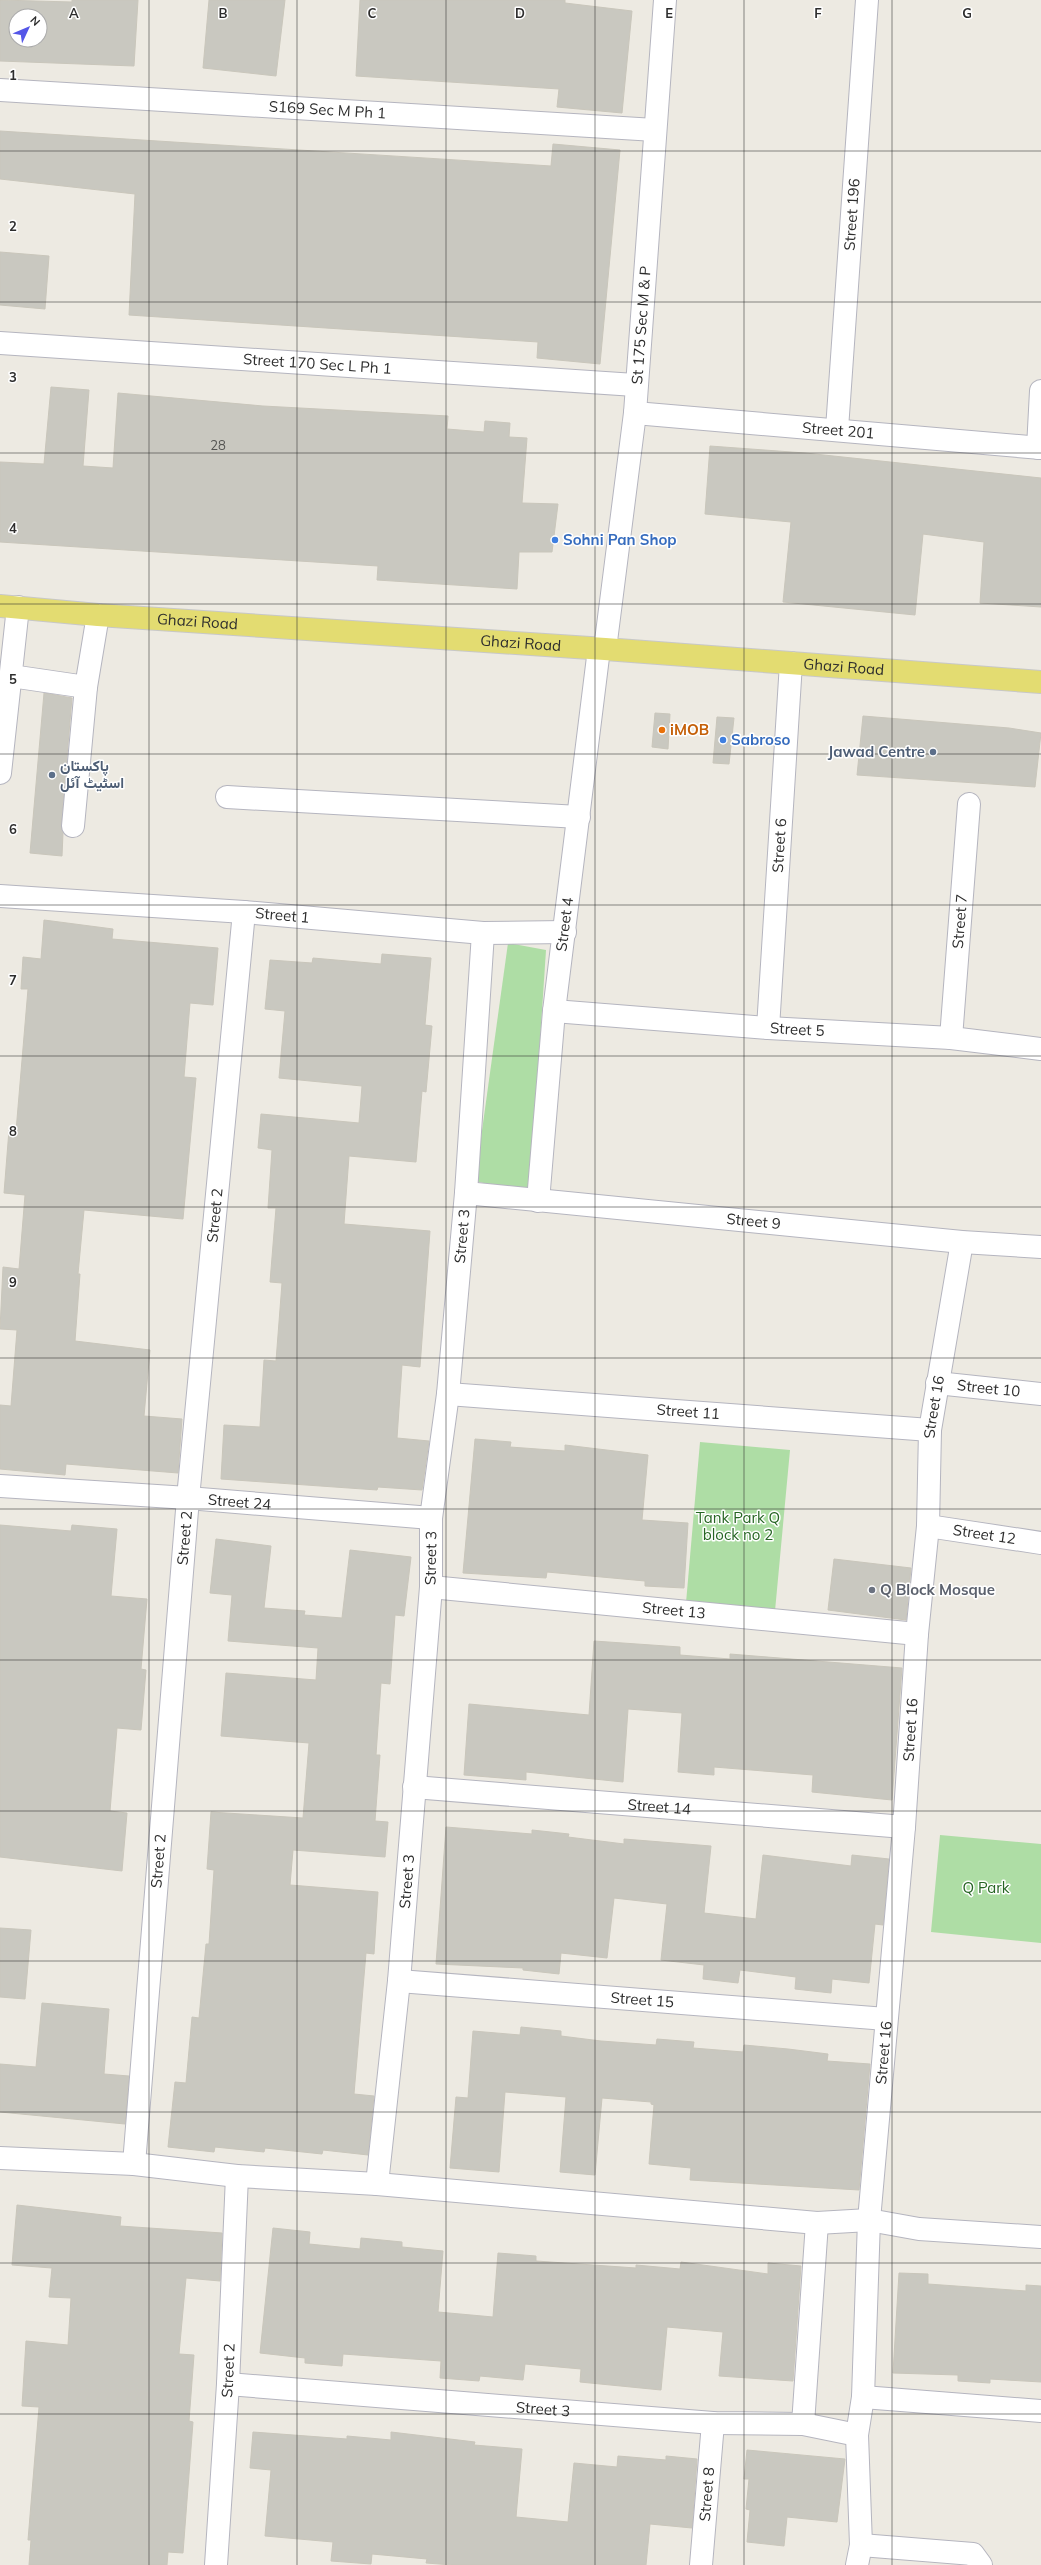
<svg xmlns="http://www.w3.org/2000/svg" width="1041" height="2565" viewBox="0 0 1041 2565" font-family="Mulish,Vazirmatn,sans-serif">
  <rect width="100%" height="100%" fill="#edeae2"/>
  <g fill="#aedda5">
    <path d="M508 943 546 950 530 1194 475 1181Z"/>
    <path d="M700 1442 790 1450 775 1611 686 1603Z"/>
    <path d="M940 1835 1041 1844V1943L931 1932Z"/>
  </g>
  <g fill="#c9c8c0" stroke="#c9c6bb" fill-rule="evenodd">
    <path d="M0 0 72 2V0H138L134 66 0 61ZM16 16H40V40H16Z"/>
    <path d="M209 0H285L276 76 203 68Z"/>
    <path d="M360 0H565V3L632 11 622 113 557 107 559 89 356 76Z"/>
    <path d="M0 131 551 166 553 144 620 150 600 364 537 358 538 342 129 315 135 194 0 179Z"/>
    <path d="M0 252 49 256 45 309 0 305Z"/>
    <path d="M51 387 89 390 83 466 113 468 118 393 263 406 448 416 447 429 484 432 485 421 510 423 509 437 527 438 522 503 558 504 552 552H519L517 589 377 580 378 566 0 542V462L44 464Z"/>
    <path d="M710 446 805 453 1041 478V607L980 603 984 542 923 534 915 615 783 602 791 522 705 514Z"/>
    <path d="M44 693 72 698 61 825 63 833 62 856 30 853Z"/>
    <path d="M655 713 670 714 668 749 652 747Z"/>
    <path d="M863 716 1009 728 1041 733 1035 787 857 775Z"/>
    <path d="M717 717 734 718 729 764 713 763Z"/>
    <path d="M44 920 113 929 112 939 218 948 213 1005 190 1003 184 1077 196 1078 183 1219 84 1210 78 1274H80L75 1341 150 1350 144 1416 182 1419 178 1473 66 1464 65 1475 0 1469V1405L11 1406 17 1330 0 1329 3 1267 19 1269 25 1195 4 1193 9 1130 16 1131 28 989H21L23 957 41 959Z"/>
    <path d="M382 954 431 958 425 1025 432 1026 426 1092 422 1091 416 1162 349 1156 344 1224 430 1231 420 1367 402 1365 397 1438 429 1441 422 1490 378 1487 377 1490 221 1479 224 1425 260 1427 264 1360 276 1361 282 1283 270 1282 276 1208H268L272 1150 258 1148 261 1114 359 1123 362 1086 279 1078 285 1011 265 1009 270 960 312 963 313 958 381 964Z"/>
    <path d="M475 1439 511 1442 510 1447 565 1451V1445L648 1455 642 1520 688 1523 684 1588 645 1586V1581L547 1572 546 1578 463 1573Z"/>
    <path d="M0 1525 71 1531 72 1525 117 1529 111 1596 147 1599 141 1669 146 1670 141 1730 117 1728 110 1811 127 1813 122 1871 0 1857Z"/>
    <path d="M216 1539 271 1546 264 1608 305 1611 304 1615 342 1618 350 1550 411 1557 404 1616 395 1615 390 1684 381 1683 376 1755H380L375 1821 388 1822 385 1857 293 1850 290 1885 378 1892 374 1954 366 1953 354 2094 374 2096 368 2155 323 2150 322 2154 265 2148 264 2152 215 2147 214 2152 168 2147 175 2082 186 2083 192 2017 199 2018 206 1944H209L214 1870 207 1869 211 1812 303 1818 309 1743 221 1736 226 1673 316 1680 318 1648 228 1641 232 1595 210 1593Z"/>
    <path d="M834 1559 911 1568 906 1620 828 1610Z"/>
    <path d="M594 1641 680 1647V1655L730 1659V1654L902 1668 892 1800 812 1792 813 1775 714 1767V1775L678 1772 682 1713 628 1709 623 1782 526 1772V1780L464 1775 469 1704 589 1715Z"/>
    <path d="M446 1827 532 1834V1830L569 1834 568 1837 624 1844V1839L711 1846 704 1913 756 1919 763 1855 851 1866 852 1855 889 1859 883 1925 875 1924 869 1983 832 1979 831 1993 795 1989 796 1977 740 1970 738 1983 703 1979 704 1965 661 1960 667 1904 614 1898 607 1958 561 1953 559 1974 523 1970V1968L436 1964Z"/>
    <path d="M0 1928 31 1930 25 1999 0 1997Z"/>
    <path d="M42 2003 109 2009 104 2074 129 2076 125 2124 0 2112V2064L36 2067Z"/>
    <path d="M521 2027 561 2031V2036L601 2041 656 2045 657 2039 694 2042 693 2048 743 2052 744 2045 788 2049 828 2054 827 2061 870 2064 859 2190 690 2180 691 2168 649 2164 654 2105 651 2104V2102L602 2098 595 2175 560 2172 566 2097 505 2092 499 2172 450 2168 456 2097 468 2098 473 2031 520 2035Z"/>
    <path d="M17 2205 121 2217 120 2226 222 2233 220 2281 186 2278 179 2354 194 2355 189 2421 193 2422 183 2553 168 2552 167 2565H29L31 2540H28L39 2407 22 2406 26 2341 68 2345 71 2298 49 2297 52 2268 12 2265Z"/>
    <path d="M273 2228 310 2232 309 2244 360 2249 361 2238 402 2242V2247L443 2251 438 2312 493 2317 498 2253 536 2256V2261L636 2268V2265L680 2269 681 2262 768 2274V2263L801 2266 793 2381 719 2376 723 2332 667 2327 661 2390 580 2382 581 2369 525 2364 523 2380 480 2376 479 2381 440 2378 441 2361 343 2354 342 2366 305 2363V2358L260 2353Z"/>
    <path d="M899 2273 928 2274V2284L1026 2291V2285L1041 2286V2382L990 2379V2383L958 2381V2375L893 2373Z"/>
    <path d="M253 2432 347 2439V2436L391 2440V2432L475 2442 474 2445 522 2449 516 2517 568 2522 574 2463 617 2467 618 2456 666 2460V2456L697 2459 692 2528 650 2524 646 2565H452L426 2563 427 2559 372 2554 371 2564 331 2561 333 2542 265 2536 271 2470 250 2468Z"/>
    <path d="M747 2450 845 2459 837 2522 787 2517 784 2546 747 2542 750 2510 746 2509 749 2479H744Z"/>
  </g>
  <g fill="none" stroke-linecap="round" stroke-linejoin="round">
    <defs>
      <g id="minor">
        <path id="s1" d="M0 90 655 130"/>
        <path id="s2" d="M0 343 635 385"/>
        <path id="s3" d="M635 413 1041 448"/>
        <path id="s4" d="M837 429 867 0"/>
        <path d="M1038 448 1041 391"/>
        <path id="s5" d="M605 649 635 413 665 0"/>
        <path d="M11 676 86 687 98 615"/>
        <path d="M0 773 18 607"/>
        <path d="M227 797 579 817"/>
        <path d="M73 826 86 687"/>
        <path id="s6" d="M0 896 244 912 483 933 565 932"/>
        <path id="s7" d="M554 1011 768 1028 951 1038 1041 1049"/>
        <path id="s8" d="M768 1028 791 663"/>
        <path id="s9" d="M951 1038 969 804"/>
        <path id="s10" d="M466 1193 962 1242 1041 1247"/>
        <path id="s11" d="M538 1201 554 1011 599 649"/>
        <path id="s12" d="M937 1383 1041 1394"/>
        <path id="s13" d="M448 1394 930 1430"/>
        <path id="s14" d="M0 1486 188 1498 431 1518"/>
        <path id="s15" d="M928 1526 1041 1543"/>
        <path id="s16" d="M431 1587 917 1634"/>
        <path id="s17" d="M414 1787 904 1827"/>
        <path id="s18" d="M399 1981 886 2019"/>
        <path d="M0 2158 134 2164 237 2176 377 2184 817 2223 869 2220 919 2229 1041 2237"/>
        <path id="s19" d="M134 2164 188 1498 244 912"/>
        <path id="s20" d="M377 2184 399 1981 431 1587V1518L448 1394 466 1193 483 933"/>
        <path id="s21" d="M228 2384 713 2423 803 2424 857 2435"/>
        <path d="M863 2397 1041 2411"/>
        <path d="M803 2424 817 2223"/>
        <path d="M861 2545 973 2554 981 2565"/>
        <path id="s22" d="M216 2565 228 2384 237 2176"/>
        <path id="s23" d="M701 2565 713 2423"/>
        <path id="s24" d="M857 2565 861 2545 857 2435 863 2397 869 2220 904 1827 917 1634 928 1526 930 1430 962 1242"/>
      </g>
      <g id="major">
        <path id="s25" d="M0 606 98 615 605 649 1041 682"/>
      </g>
    </defs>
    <use href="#minor" stroke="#b5b5bf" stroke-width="24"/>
    <use href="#major" stroke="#c8c8c8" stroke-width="24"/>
    <use href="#minor" stroke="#fff" stroke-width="22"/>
    <use href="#major" stroke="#e3dc71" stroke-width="22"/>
  </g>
  <path fill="none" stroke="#2d2d2d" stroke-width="1" stroke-opacity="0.55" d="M149 0V2565M297 0V2565M446 0V2565M595 0V2565M744 0V2565M892 0V2565M0 151H1041M0 302H1041M0 453H1041M0 604H1041M0 754H1041M0 905H1041M0 1056H1041M0 1207H1041M0 1358H1041M0 1509H1041M0 1660H1041M0 1811H1041M0 1961H1041M0 2112H1041M0 2263H1041M0 2414H1041"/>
  <g fill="#3f7fe0" stroke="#fff" stroke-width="1.5">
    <circle cx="555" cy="540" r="4"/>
    <circle cx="723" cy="740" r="4"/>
  </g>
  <circle fill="#e8710a" stroke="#fff" stroke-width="1.5" cx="662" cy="730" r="4"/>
  <g fill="#5c6f8a" stroke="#fff" stroke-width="1.5">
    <circle cx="933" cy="752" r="4"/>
    <circle cx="52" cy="775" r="4"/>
  </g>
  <circle fill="#6b7280" stroke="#fff" stroke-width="1.5" cx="872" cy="1590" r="4"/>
  <g text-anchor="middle" stroke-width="3" stroke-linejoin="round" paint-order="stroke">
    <g font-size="13" fill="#545452">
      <text x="218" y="450">28</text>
    </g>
    <g font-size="15" fill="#2d2d2d" stroke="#fff">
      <text dy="5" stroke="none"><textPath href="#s1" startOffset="328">S169 Sec M Ph 1</textPath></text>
      <text dy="5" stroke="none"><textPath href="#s4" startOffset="215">Street 196</textPath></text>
      <text dy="5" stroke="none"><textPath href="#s5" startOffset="326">St 175 Sec M &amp; P</textPath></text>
      <text dy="5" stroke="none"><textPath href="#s2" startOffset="318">Street 170 Sec L Ph 1</textPath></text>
      <text dy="5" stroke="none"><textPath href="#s3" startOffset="204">Street 201</textPath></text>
      <text dy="5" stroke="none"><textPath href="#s25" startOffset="198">Ghazi Road</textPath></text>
      <text dy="5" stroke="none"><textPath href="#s25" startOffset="522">Ghazi Road</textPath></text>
      <text dy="5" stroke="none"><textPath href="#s25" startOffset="846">Ghazi Road</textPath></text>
      <text dy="5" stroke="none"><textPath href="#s8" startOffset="183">Street 6</textPath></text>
      <text dy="5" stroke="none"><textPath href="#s6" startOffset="283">Street 1</textPath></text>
      <text dy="5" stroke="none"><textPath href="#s9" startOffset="117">Street 7</textPath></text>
      <text dy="5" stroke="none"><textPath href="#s11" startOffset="278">Street 4</textPath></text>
      <text dy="5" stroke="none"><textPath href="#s7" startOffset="244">Street 5</textPath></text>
      <text dy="5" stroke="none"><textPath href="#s19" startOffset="952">Street 2</textPath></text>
      <text dy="5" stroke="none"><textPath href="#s10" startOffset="289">Street 9</textPath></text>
      <text dy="5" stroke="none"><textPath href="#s20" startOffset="952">Street 3</textPath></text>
      <text dy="5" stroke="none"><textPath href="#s12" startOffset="52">Street 10</textPath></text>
      <text dy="5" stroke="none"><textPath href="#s24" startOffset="1162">Street 16</textPath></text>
      <text dy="5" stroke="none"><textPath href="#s13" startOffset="241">Street 11</textPath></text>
      <text dy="5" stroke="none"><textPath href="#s14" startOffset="240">Street 24</textPath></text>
      <text dy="5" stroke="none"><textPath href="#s15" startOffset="57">Street 12</textPath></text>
      <text dy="5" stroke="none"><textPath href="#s19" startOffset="628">Street 2</textPath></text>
      <text transform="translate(431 1558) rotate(-89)" y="5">Street 3</text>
      <text dy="5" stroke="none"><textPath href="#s16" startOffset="244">Street 13</textPath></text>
      <text dy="5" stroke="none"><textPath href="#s24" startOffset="838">Street 16</textPath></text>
      <text dy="5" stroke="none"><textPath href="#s17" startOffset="246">Street 14</textPath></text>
      <text dy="5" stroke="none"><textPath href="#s19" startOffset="304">Street 2</textPath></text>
      <text dy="5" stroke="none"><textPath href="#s20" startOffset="304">Street 3</textPath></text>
      <text dy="5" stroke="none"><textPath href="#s18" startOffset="244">Street 15</textPath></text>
      <text dy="5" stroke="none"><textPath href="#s24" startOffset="514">Street 16</textPath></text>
      <text dy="5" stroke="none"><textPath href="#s22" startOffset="195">Street 2</textPath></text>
      <text dy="5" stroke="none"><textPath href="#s21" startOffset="316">Street 3</textPath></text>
      <text dy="5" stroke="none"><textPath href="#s23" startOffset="71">Street 8</textPath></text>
    </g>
    <g font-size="15" font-weight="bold" fill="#366cbe" stroke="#fff" text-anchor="start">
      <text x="563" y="545">Sohni Pan Shop</text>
      <text x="731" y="745">Sabroso</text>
    </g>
    <g font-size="15" font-weight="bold" fill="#c56008" stroke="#fff" text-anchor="start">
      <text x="670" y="735">iMOB</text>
    </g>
    <g font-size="15" font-weight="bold" fill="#4e5e75" stroke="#fff" text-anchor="end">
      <text x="925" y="757">Jawad Centre</text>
      <text x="60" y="771" text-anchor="start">پاکستان<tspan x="60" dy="17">اسٹیٹ آئل</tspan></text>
    </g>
    <g font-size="15" fill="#266523" stroke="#fff">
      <text x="738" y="1523">Tank Park Q<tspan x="738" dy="17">block no 2</tspan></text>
      <text x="986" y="1893">Q Park</text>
    </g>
    <g font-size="15" font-weight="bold" fill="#5b616d" stroke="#fff" text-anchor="start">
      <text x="880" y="1595">Q Block Mosque</text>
    </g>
  </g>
  <g font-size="13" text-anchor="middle" font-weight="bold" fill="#2d2d2d" stroke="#fff" stroke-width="3" stroke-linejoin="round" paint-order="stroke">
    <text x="74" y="18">A</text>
    <text x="223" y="18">B</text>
    <text x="372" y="18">C</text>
    <text x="520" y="18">D</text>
    <text x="669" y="18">E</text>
    <text x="818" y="18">F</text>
    <text x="967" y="18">G</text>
    <text x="13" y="80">1</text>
    <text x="13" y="231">2</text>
    <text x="13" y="382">3</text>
    <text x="13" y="533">4</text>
    <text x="13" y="684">5</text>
    <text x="13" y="834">6</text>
    <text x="13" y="985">7</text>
    <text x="13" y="1136">8</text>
    <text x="13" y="1287">9</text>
  </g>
  <g transform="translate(28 28) rotate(46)"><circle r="19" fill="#ffffff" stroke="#ababab"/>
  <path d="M0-3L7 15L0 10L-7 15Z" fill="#5456e8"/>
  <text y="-6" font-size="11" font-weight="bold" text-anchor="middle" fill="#2d2d2d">N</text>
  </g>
</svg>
